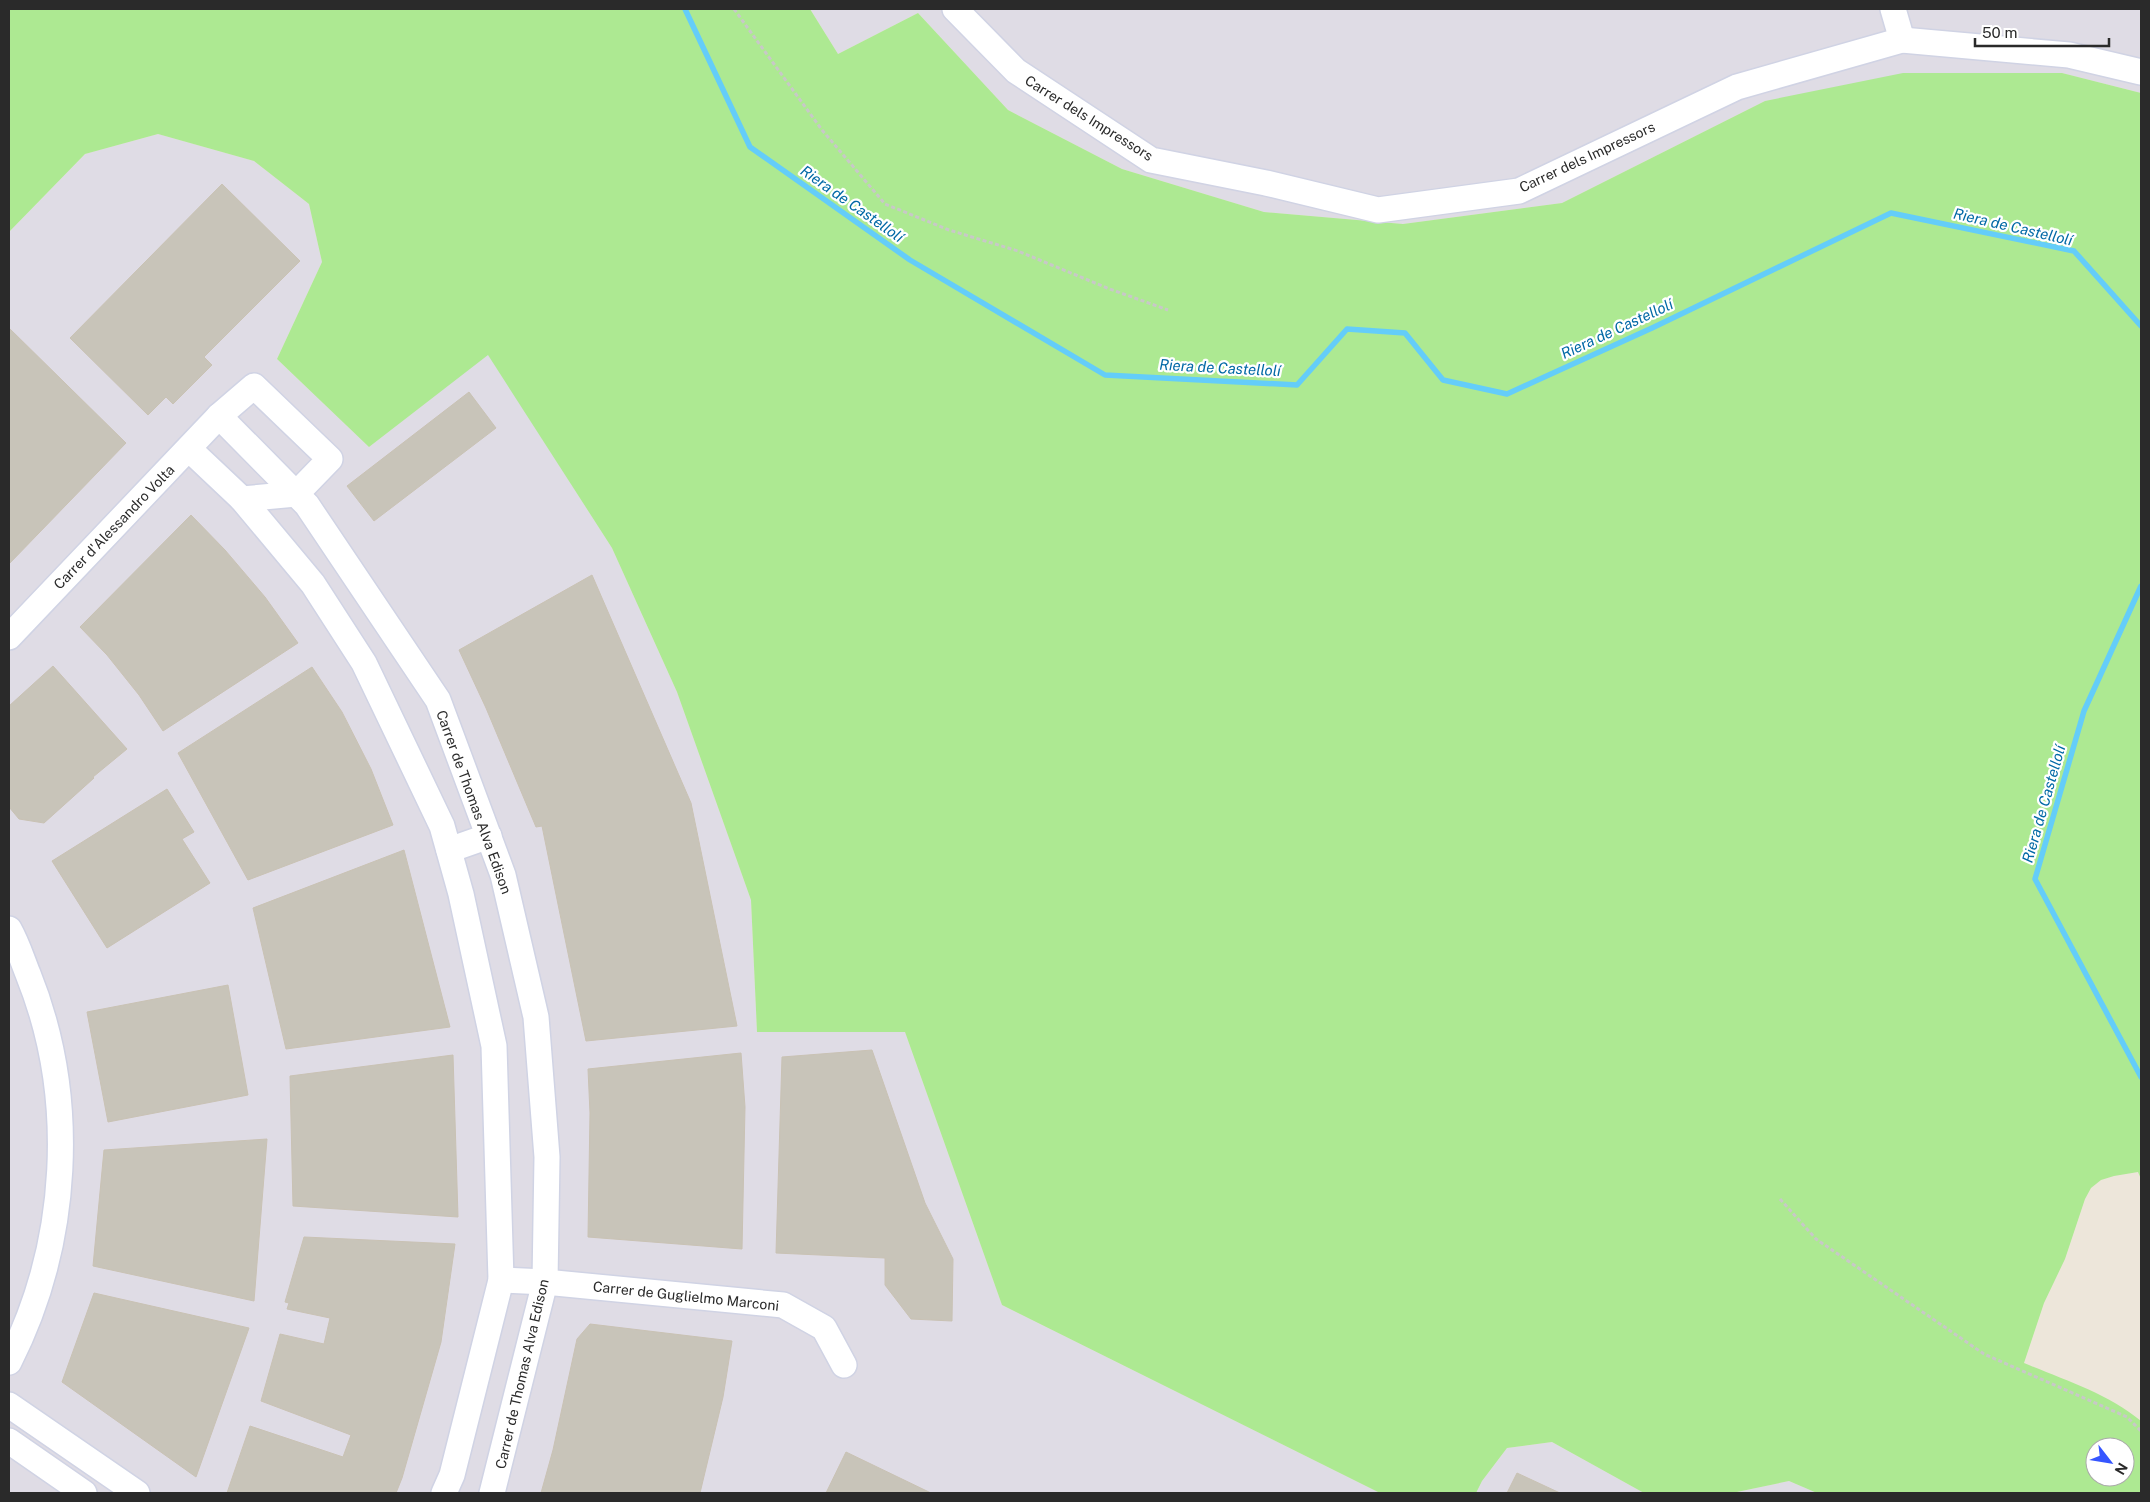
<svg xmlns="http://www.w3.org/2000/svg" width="2150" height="1502" viewBox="0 0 2150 1502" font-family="'Public Sans',sans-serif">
  <rect width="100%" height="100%" fill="#ede6da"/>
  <g fill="#dfdce5">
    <path d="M810 9H2141V93L2062 73 1765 101 1562 203 1403 224 1264 212 1122 169 1008 110 918 13 838 54Z"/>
    <path d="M158 134 254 161 309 204 322 262 277 359 369 447 488 354 612 548 677 692 751 900 757 1032H905L1002 1305 1380 1493H9V232L85 154Z"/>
    <path d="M1552 1442 1644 1493H1476L1482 1481 1507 1448Z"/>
    <path d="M1789 1481 1817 1493H1732Z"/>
  </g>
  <path fill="#ade992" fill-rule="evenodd" d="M9 9H810L838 54 918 13 1008 110 1122 169 1264 212 1403 224 1562 203 1765 101 1903 73H2062L2141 93V1179L2138 1172 2114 1176 2101 1180 2091 1188 2085 1199 2065 1259 2044 1303 2024 1363C2064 1380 2107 1393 2141 1421V1493H1817L1789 1481 1732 1493H1644L1552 1442 1507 1448 1482 1481 1476 1493H1380L1002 1305 905 1032H757L751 900 677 692 612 548 488 355 369 447 277 359 322 262 309 204 254 161 158 134 85 154 9 232ZM2095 1447H2125V1477H2095Z"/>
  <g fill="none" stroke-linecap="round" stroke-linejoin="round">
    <g stroke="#64cdf9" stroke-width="5.5">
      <path d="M685 9 750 147 910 260 1105 375 1297 385 1347 329 1405 333 1443 380 1507 394 1652 328 1891 213 2074 251 2141 326"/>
      <path d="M2141 586 2084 711 2035 879 2141 1077"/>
    </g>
  </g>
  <g fill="#c8c4b9" stroke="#c9c2b4">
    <path d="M222 184 300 261 204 357 212 365 173 404 166 397 148 415 70 338Z"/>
    <path d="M9 328 126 443 9 564Z"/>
    <path d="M469 392 496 428 374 521 347 486Z"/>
    <path d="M191 515 225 550 265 597 298 643 163 731 139 695 107 655 80 627Z"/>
    <path d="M592 575 691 803 737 1026 586 1041 542 826 536 827 486 708 459 650Z"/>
    <path d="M53 666 127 749 93 777 94 778 44 823 19 819 9 807V706Z"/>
    <path d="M312 667 342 712 371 769 393 825 248 880 178 753Z"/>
    <path d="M167 789 194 832 182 839 210 883 107 948 52 861Z"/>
    <path d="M404 850 450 1027 286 1049 253 908Z"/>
    <path d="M228 985 248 1095 108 1122 87 1012Z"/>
    <path d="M872 1050 925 1203 953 1259 952 1321 911 1319 885 1285V1258L776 1253 782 1057Z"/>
    <path d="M741 1053 745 1107 742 1249 588 1237 590 1113 588 1069Z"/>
    <path d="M453 1055 458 1217 293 1206 290 1076Z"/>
    <path d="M267 1139 254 1301 93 1266 104 1150Z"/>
    <path d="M304 1237 455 1244 441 1342 402 1478 396 1493H227L250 1426 343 1457 351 1435 261 1401 280 1334 324 1344 330 1318 287 1309 289 1303 285 1302Z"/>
    <path d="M94 1293 249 1328 196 1477 62 1382Z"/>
    <path d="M590 1324 732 1341 723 1397 700 1493H541L553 1450 577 1339Z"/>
    <path d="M846 1452 931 1493H826Z"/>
    <path d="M1517 1473 1560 1493H1507Z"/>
  </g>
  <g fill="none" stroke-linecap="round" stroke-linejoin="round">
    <defs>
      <g id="minor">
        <path d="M955 9 1016 71 1151 160 1266 183 1378 210 1519 191 1737 87 1902 40 2069 55 2141 72"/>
        <path d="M1893 9 1902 40"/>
        <path d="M219 416 307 505 438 700 503 875 536 1017 547 1157 545 1282 492 1493"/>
        <path d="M189 449 242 499 313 584 364 663 442 826 461 894 494 1046 501 1280 452 1475 444 1493"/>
        <path d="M9 637 219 416 254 386 330 459 296 494 242 499"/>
        <path d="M449 850 489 836"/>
        <path d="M9 929C17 943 22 959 28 974 78 1098 69 1244 9 1362"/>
        <path d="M501 1280 545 1282 783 1305 824 1328 844 1365"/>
        <path d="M9 1405 137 1493"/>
        <path d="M9 1441 84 1493"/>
      </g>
    </defs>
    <use href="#minor" stroke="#d0d3e4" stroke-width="28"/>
    <g stroke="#c8c8c8" stroke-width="3" stroke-dasharray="4 2.5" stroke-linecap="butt">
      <path d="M734 9 822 130 885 204 949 230 1018 251 1107 288 1168 310"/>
      <path d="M1780 1199 1816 1239 1984 1354 2127 1417 2141 1431"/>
    </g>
    <use href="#minor" stroke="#fff" stroke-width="25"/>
  </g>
  <g text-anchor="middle" stroke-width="4.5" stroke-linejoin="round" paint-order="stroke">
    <g font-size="14" fill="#2a2a2a" stroke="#fff">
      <text transform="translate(1089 118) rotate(32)" y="5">Carrer dels Impressors</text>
      <text transform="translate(1587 157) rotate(-25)" y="5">Carrer dels Impressors</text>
      <text transform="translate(114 527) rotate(-46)" y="5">Carrer d'Alessandro Volta</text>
      <text transform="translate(474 802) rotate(70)" y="5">Carrer de Thomas Alva Edison</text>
      <text transform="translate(686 1296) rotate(6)" y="5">Carrer de Guglielmo Marconi</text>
      <text transform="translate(522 1374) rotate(-77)" y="5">Carrer de Thomas Alva Edison</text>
    </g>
    <g font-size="15" font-style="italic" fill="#0269a6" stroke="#fff">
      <text transform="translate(852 204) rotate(35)" y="5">Riera de Castellolí</text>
      <text transform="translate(2013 227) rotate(13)" y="5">Riera de Castellolí</text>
      <text transform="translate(1617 329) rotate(-25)" y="5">Riera de Castellolí</text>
      <text transform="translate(1220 368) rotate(3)" y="5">Riera de Castellolí</text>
      <text transform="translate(2044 804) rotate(-74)" y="5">Riera de Castellolí</text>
    </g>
  </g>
  <rect width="2150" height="1502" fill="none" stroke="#2a2a2a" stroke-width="20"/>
  <g transform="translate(2110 1462) rotate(121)"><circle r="24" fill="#ffffff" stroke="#aaaaaa"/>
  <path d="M0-4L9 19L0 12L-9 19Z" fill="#3656ff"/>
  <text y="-8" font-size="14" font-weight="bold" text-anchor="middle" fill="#2a2a2a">N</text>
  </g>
  <path d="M1975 38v8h134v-8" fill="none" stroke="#2a2a2a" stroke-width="2.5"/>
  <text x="1982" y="38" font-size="15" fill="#2a2a2a" stroke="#ffffff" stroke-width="4" paint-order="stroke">50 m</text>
</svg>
